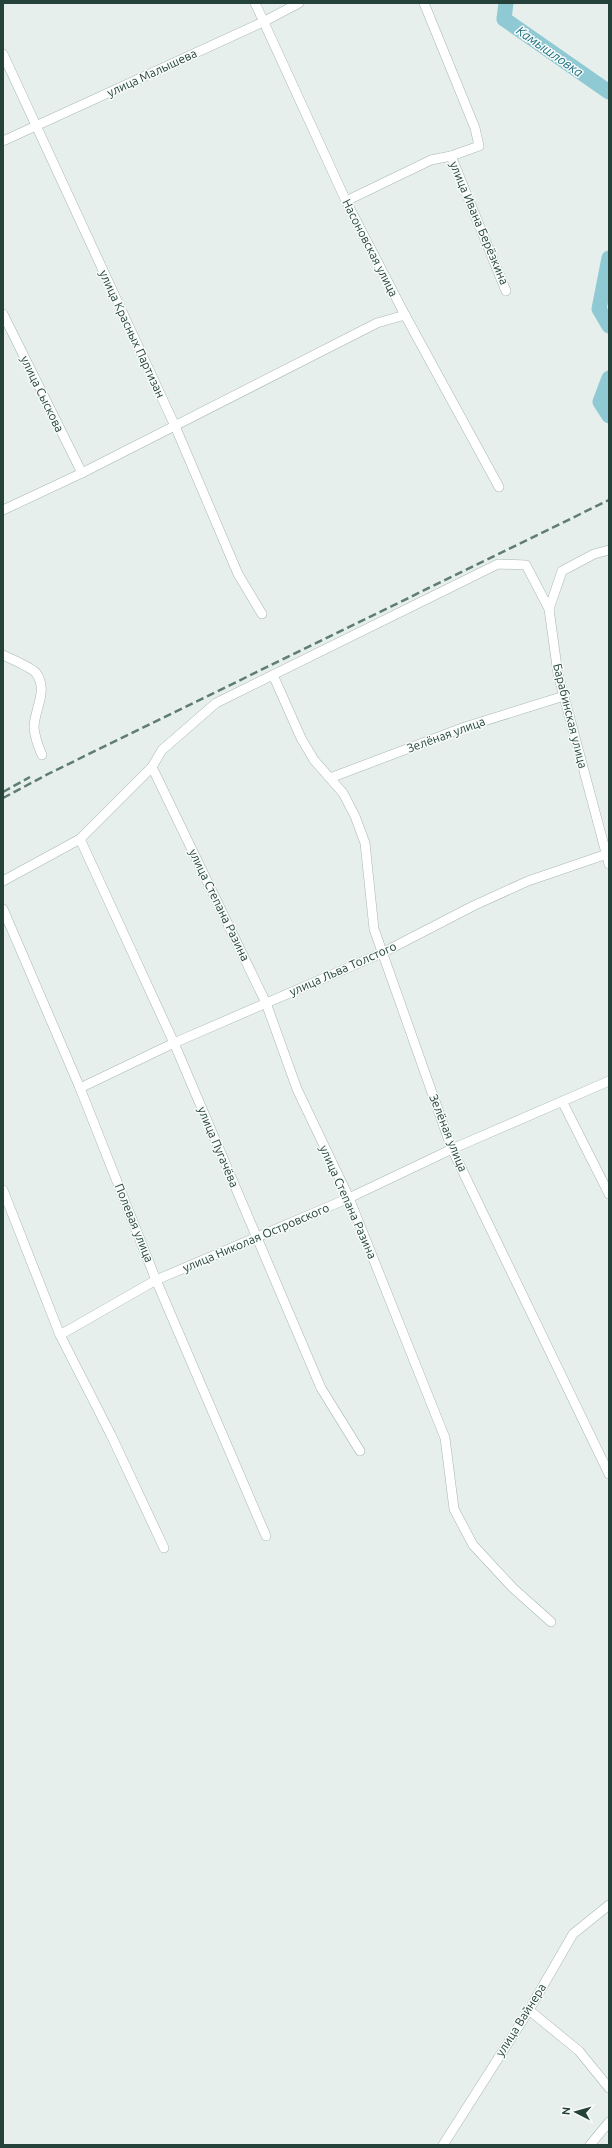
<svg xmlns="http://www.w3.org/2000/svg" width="612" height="2148" viewBox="0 0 612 2148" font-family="Ubuntu,sans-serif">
  <rect width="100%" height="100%" fill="#e6efeb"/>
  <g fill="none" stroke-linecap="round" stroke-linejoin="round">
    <g stroke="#8ec9d4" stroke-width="15">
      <path d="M506 3 504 19 609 92"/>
      <path d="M609 258 599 309 609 326"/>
      <path d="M609 378 600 402 609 416"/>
    </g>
    <defs>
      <g id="minor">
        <path d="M255 3 346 201 405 315 499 487"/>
        <path d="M3 54 175 426 238 574 262 614"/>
        <path d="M3 141 263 22 299 3"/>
        <path d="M451 156 506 291"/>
        <path d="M346 201 431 160 451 156 479 146 475 128 424 3"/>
        <path d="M3 314 82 473"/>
        <path d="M3 510 82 473 377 323 405 315"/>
        <path d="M609 550 594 554 562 571 549 609 558 674 609 864"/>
        <path d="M3 655C11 659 31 667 36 673 49 691 34 709 34 728 35 737 38 746 42 755"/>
        <path d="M273 675 301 738 314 760 343 793 355 816 365 843 374 929 452 1149 609 1474"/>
        <path d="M152 767 266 1003 297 1089 349 1198 445 1438 454 1509 473 1545 513 1588 551 1622"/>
        <path d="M330 778 465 727 564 696"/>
        <path d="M80 839 174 1043 321 1388 360 1451"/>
        <path d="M3 881 80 839 152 767 162 750 216 703 498 564 526 565 549 609"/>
        <path d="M3 909 80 1088 156 1280 266 1536"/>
        <path d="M80 1088 174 1043 382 953 473 906 528 881 607 854"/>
        <path d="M563 1103 609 1194"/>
        <path d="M3 1190 60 1335 111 1435 164 1548"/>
        <path d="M60 1335 156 1280 349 1198 452 1149 609 1081"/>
        <path d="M529 2010 579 2051 609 2088"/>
        <path d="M443 2145 529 2010 573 1934 609 1905"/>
        <path d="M590 2145 609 2122"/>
      </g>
    </defs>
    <use href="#minor" stroke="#a8b8b2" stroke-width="10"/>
    <use href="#minor" stroke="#fff" stroke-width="9"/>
    <g stroke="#5f7d75" stroke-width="2.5" stroke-dasharray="8 4" stroke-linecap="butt">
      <path d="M3 792 30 777"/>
      <path d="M3 798 50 773 609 500"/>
    </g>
  </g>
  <g text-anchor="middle" stroke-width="3" stroke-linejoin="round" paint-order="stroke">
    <g font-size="12" fill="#24423a" stroke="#f7fbf9">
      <text transform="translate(152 73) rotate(-25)" y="4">улица Малышева</text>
      <text transform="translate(479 223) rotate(67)" y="4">улица Ивана Берёзкина</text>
      <text transform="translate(370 248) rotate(63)" y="4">Насоновская улица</text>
      <text transform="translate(132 334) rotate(65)" y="4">улица Красных Партизан</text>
      <text transform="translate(42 394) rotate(64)" y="4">улица Сыскова</text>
      <text transform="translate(570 716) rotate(76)" y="4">Барабинская улица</text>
      <text transform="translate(446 735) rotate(-20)" y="4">Зелёная улица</text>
      <text transform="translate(219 905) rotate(64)" y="4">улица Степана Разина</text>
      <text transform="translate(343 969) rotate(-24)" y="4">улица Льва Толстого</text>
      <text transform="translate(448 1133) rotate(68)" y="4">Зелёная улица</text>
      <text transform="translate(218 1147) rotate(67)" y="4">улица Пугачёва</text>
      <text transform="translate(348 1202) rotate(66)" y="4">улица Степана Разина</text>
      <text transform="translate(134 1223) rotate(68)" y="4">Полевая улица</text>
      <text transform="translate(256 1238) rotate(-23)" y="4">улица Николая Островского</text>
      <text transform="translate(521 2020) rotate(-58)" y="4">улица Вайнера</text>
    </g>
    <g font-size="13" font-style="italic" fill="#1c6f80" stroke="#f7fbf9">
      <text transform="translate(550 51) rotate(35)" y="5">Камышловка</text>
    </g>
  </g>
  <rect width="612" height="2148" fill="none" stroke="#24423a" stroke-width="8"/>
  <g transform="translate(576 2112) rotate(276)" stroke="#f7fbf9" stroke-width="3" paint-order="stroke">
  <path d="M0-3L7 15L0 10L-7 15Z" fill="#24423a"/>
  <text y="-6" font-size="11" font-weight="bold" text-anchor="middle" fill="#24423a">N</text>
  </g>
</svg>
